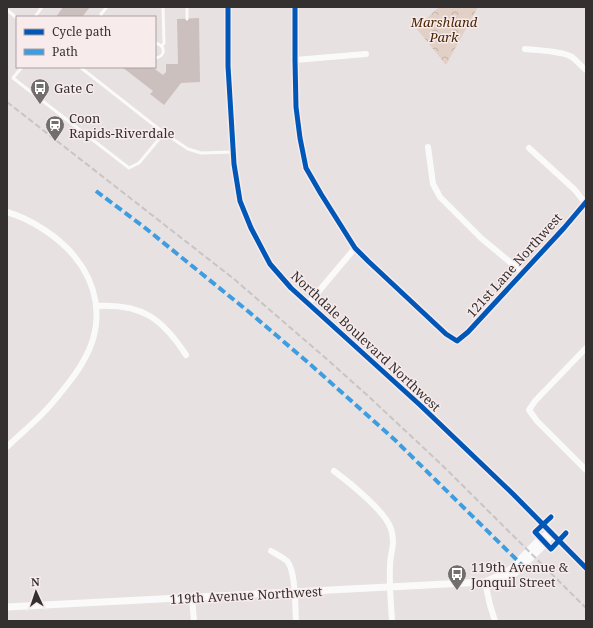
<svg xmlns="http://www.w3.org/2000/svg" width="593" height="628" viewBox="0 0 593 628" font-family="'Noto Serif',serif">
  <defs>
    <pattern id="forest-crowns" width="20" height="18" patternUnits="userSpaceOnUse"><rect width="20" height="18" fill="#e2d0c6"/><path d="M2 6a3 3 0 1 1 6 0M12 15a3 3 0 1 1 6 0" fill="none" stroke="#c2b3aa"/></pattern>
  </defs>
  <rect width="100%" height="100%" fill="#e7e1e1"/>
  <path fill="url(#forest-crowns)" d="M439 7H478L446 65 416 28Z"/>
  <g fill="#ccc0be">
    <path d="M63 7H90L82 17H56Z"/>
    <path d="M199 18 200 82 181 83 164 105 150 94 153 91 122 67H152L163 75 166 72V64H178L177 19Z"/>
  </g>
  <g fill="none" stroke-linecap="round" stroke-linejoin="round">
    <g stroke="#fbfafa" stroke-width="3">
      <path d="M187 7V19"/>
      <path d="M7 10 17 18"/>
      <path d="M35 17 42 7"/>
      <path d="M102 17 101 14 107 7"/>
      <path d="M155 43C166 45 166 57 155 58"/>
      <path d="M162 46 164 43 163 7"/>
      <path d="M22 67 13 78 129 168 139 163 164 133"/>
      <path d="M80 67 164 133 188 149 201 153 233 152"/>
    </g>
    <g stroke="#fbfafa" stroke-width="6">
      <path d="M295 7V60L296 107 300 138 306 168 321 194 355 248 368 261 446 334 457 341 468 332 564 228 586 202"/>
      <path d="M525 49C537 50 563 51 572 57 577 61 581 66 586 70"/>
      <path d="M295 60 366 54"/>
      <path d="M428 147 433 184 440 197 481 238 522 272"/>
      <path d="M529 148 575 190 585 203"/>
      <path d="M7 212C31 219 59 237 75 257 97 284 103 318 89 350 84 361 77 372 70 381 60 394 50 407 38 418 28 428 17 437 7 447"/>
      <path d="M308 304 355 248"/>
      <path d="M96 306C141 303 162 318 186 355"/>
      <path d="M586 348 535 401 529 410 537 421 586 470"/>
      <path d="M334 471C349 482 386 512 391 529 396 544 390 552 390 566 389 584 391 603 392 621"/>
      <path d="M271 551C276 554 282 557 287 561 296 571 295 607 296 621"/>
      <path d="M485 582 490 605 495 621"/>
      <path d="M192 598 194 621"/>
    </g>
    <g stroke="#fbfafa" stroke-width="7">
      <path d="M228 7V66L234 164 240 201 251 228 270 264 291 288 420 405 513 494 586 568"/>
      <path d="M485 582 494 578 501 575 511 569 541 538 551 533"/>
      <path d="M7 607 485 582 496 583 509 577 515 573 546 543 551 533"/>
    </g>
    <path stroke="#c7c5c5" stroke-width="2" stroke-dasharray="6 3" stroke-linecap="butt" d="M7 102 234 279 329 361 366 394 443 466 586 608"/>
    <path stroke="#3e9de1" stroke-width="4" stroke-dasharray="8 4" stroke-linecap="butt" d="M96 191 144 227 249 312 311 365 395 440 523 566"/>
    <defs>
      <g id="cycleway">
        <path d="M228 7V66L234 164 240 201 251 228 270 264 291 288 420 405 513 494 586 568"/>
        <path d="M295 7V60L296 107 300 138 306 168 321 194 355 248 368 261 446 334 457 341 468 332 564 228 586 202"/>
        <path d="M551 517 535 532 551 549 566 533"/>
      </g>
    </defs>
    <use href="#cycleway" stroke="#f8ebec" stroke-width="8"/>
    <use href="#cycleway" stroke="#0057b8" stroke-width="5"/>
  </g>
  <defs>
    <symbol id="bus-pin" viewBox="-11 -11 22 30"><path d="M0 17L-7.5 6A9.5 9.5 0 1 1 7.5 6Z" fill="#736e6e" stroke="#f8ebec"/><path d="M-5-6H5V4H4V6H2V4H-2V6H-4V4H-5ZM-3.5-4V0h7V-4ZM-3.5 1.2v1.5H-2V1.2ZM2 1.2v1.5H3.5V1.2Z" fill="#fff"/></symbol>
    <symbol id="station-pin" viewBox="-11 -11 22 30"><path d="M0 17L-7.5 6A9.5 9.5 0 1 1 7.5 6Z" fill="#736e6e" stroke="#f8ebec"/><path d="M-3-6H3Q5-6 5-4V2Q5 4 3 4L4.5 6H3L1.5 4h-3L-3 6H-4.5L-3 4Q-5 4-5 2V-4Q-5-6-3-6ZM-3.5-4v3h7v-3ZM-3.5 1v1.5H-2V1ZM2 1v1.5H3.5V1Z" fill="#fff"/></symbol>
  </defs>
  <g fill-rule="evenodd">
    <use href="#bus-pin" x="29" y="77" width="22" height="30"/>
    <use href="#station-pin" x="44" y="114" width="22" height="30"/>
    <use href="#bus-pin" x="446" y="563" width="22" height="30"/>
  </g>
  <g text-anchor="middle" stroke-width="3" stroke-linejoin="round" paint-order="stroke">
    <g font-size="13" font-style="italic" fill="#482400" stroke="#f8ebec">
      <text x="444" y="27">Marshland<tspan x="444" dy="15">Park</tspan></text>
    </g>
    <g font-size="13" fill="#353030" stroke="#f8ebec" text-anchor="start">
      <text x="54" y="93">Gate C</text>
      <text x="69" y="123">Coon<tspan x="69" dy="15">Rapids-Riverdale</tspan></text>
      <text x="471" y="572">119th Avenue &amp;<tspan x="471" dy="15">Jonquil Street</tspan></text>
    </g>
    <g font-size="13" fill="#353030" stroke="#f8ebec">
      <text transform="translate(514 265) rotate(-48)" y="5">121st Lane Northwest</text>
      <text transform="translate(366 341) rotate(43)" y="5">Northdale Boulevard Northwest</text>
      <text transform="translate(246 595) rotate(-3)" y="5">119th Avenue Northwest</text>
    </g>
  </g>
  <rect width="593" height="628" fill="none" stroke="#353030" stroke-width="16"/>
  <rect x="16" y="16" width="140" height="52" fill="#f8ebec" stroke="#aaa0a1"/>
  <rect x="24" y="29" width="20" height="6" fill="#0057b8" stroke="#aaa0a1"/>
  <text x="52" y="36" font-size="12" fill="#353030">Cycle path</text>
  <rect x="24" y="49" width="20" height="6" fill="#3e9de1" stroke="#aaa0a1"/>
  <text x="52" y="56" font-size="12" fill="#353030">Path</text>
  <g transform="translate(36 592) rotate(357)" stroke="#f8ebec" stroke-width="3" paint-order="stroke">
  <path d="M0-3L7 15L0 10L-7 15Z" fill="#353030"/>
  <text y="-6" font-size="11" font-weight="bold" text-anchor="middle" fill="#353030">N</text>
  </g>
</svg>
